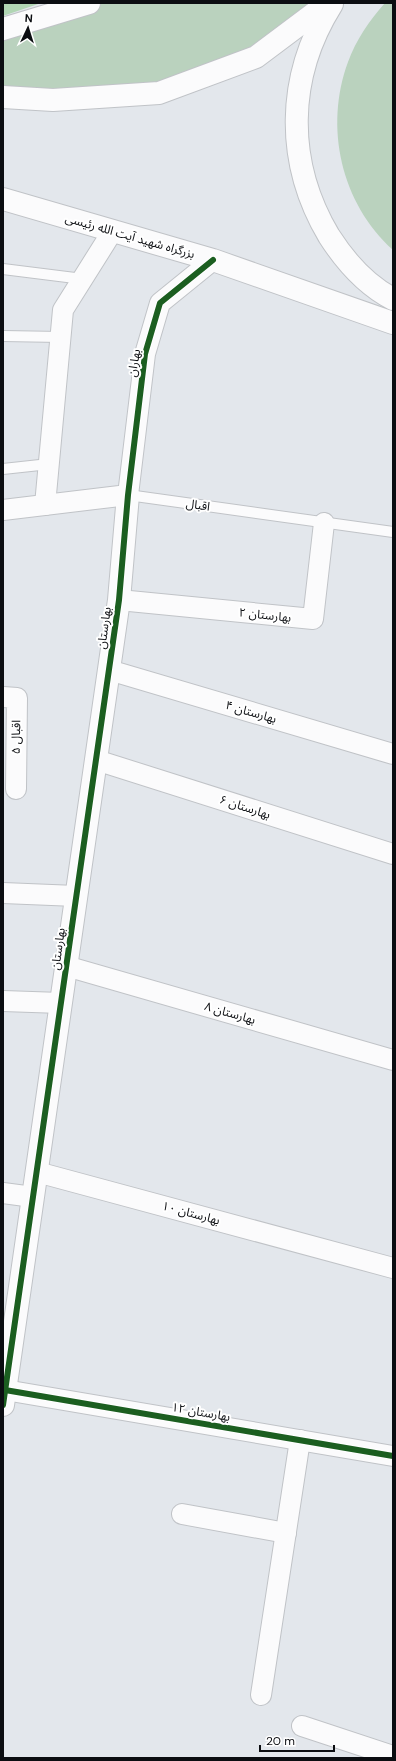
<svg xmlns="http://www.w3.org/2000/svg" width="396" height="1761" viewBox="0 0 396 1761" font-family="'DM Sans','Noto Sans Arabic',sans-serif">
  <rect width="100%" height="100%" fill="#e3e7ec"/>
  <g fill="#bad2be">
    <path d="M89 3H328L256 57 159 93 3 97V29Z"/>
    <path d="M385 3H393V250C341 203 324 127 348 62 356 40 369 21 385 3Z"/>
  </g>
  <path fill="#b1d6b4" d="M3 3H41L3 16Z"/>
  <g fill="none" stroke-linecap="round" stroke-linejoin="round">
    <defs>
      <g id="service">
        <path d="M3 269 83 279"/>
        <path d="M3 336 61 337"/>
        <path d="M3 469 49 464"/>
        <path d="M128 495 393 532"/>
      </g>
      <g id="minor">
        <path d="M45 505 63 310 112 232"/>
        <path d="M3 510 128 495 145 354 160 303 213 260"/>
        <path d="M119 600 313 619 324 523"/>
        <path d="M109 670 393 754"/>
        <path d="M3 697 17 698 16 789"/>
        <path d="M96 760 393 854"/>
        <path d="M3 893 76 896"/>
        <path d="M66 966 393 1060"/>
        <path d="M3 1001 61 1003"/>
        <path d="M37 1172 393 1268"/>
        <path d="M3 1193 33 1197"/>
        <path d="M5 1390 393 1456"/>
        <path d="M182 1514 286 1533"/>
        <path d="M261 1695 300 1440"/>
        <path d="M302 1726 393 1756"/>
      </g>
      <path id="tertiary" d="M3 1405 119 600 128 495"/>
      <g id="trunk">
        <path d="M332 4C286 77 285 162 329 236 345 261 366 285 393 299"/>
        <path d="M3 29 89 3"/>
        <path d="M3 97 53 100 159 93 256 57 328 3"/>
        <path d="M3 199 213 260 393 323"/>
      </g>
    </defs>
    <use href="#service" stroke="#c0c3c7" stroke-width="12"/>
    <use href="#minor" stroke="#c0c3c7" stroke-width="22"/>
    <use href="#tertiary" stroke="#c0c3c7" stroke-width="24"/>
    <use href="#trunk" stroke="#c0c3c7" stroke-width="24"/>
    <use href="#service" stroke="#fbfbfc" stroke-width="10"/>
    <use href="#minor" stroke="#fbfbfc" stroke-width="20"/>
    <use href="#tertiary" stroke="#fbfbfc" stroke-width="22"/>
    <use href="#trunk" stroke="#fbfbfc" stroke-width="22"/>
    <defs>
      <g id="cycleway">
        <path d="M5 1390 393 1456"/>
        <path d="M3 1405 119 600 128 495 145 354 160 303 213 260"/>
      </g>
    </defs>
    <use href="#cycleway" stroke="#fff" stroke-width="8"/>
    <use href="#cycleway" stroke="#1b5e20" stroke-width="6"/>
  </g>
  <g text-anchor="middle" stroke-width="4" stroke-linejoin="round" paint-order="stroke">
    <g font-size="12" fill="#0b0d11" stroke="#fff">
      <text transform="translate(130 236) rotate(16)" y="4">بزرگراه شهید آیت الله رئیسی</text>
      <text transform="translate(134 363) rotate(-81)" y="4">بهاران</text>
      <text transform="translate(198 505) rotate(8)" y="4">اقبال</text>
      <text transform="translate(265 615) rotate(6)" y="4">بهارستان ۲</text>
      <text transform="translate(104 628) rotate(-82)" y="4">بهارستان</text>
      <text transform="translate(251 712) rotate(16)" y="4">بهارستان ۴</text>
      <text transform="translate(16 737) rotate(-89)" y="4">اقبال ۵</text>
      <text transform="translate(245 807) rotate(18)" y="4">بهارستان ۶</text>
      <text transform="translate(58 949) rotate(-82)" y="4">بهارستان</text>
      <text transform="translate(230 1013) rotate(16)" y="4">بهارستان ۸</text>
      <text transform="translate(191 1213) rotate(15)" y="4">بهارستان ۱۰</text>
      <text transform="translate(201 1412) rotate(10)" y="4">بهارستان ۱۲</text>
    </g>
  </g>
  <rect width="396" height="1761" fill="none" stroke="#0b0d11" stroke-width="8"/>
  <g transform="translate(28 28) rotate(4)" stroke="#ffffff" stroke-width="3" paint-order="stroke">
  <path d="M0-3L7 15L0 10L-7 15Z" fill="#0b0d11"/>
  <text y="-6" font-size="11" font-weight="bold" text-anchor="middle" fill="#0b0d11">N</text>
  </g>
  <path d="M260 1745v6h74v-6" fill="none" stroke="#0b0d11" stroke-width="2"/>
  <text x="266" y="1745" font-size="12" fill="#0b0d11" stroke="#ffffff" stroke-width="3" paint-order="stroke">20 m</text>
</svg>
